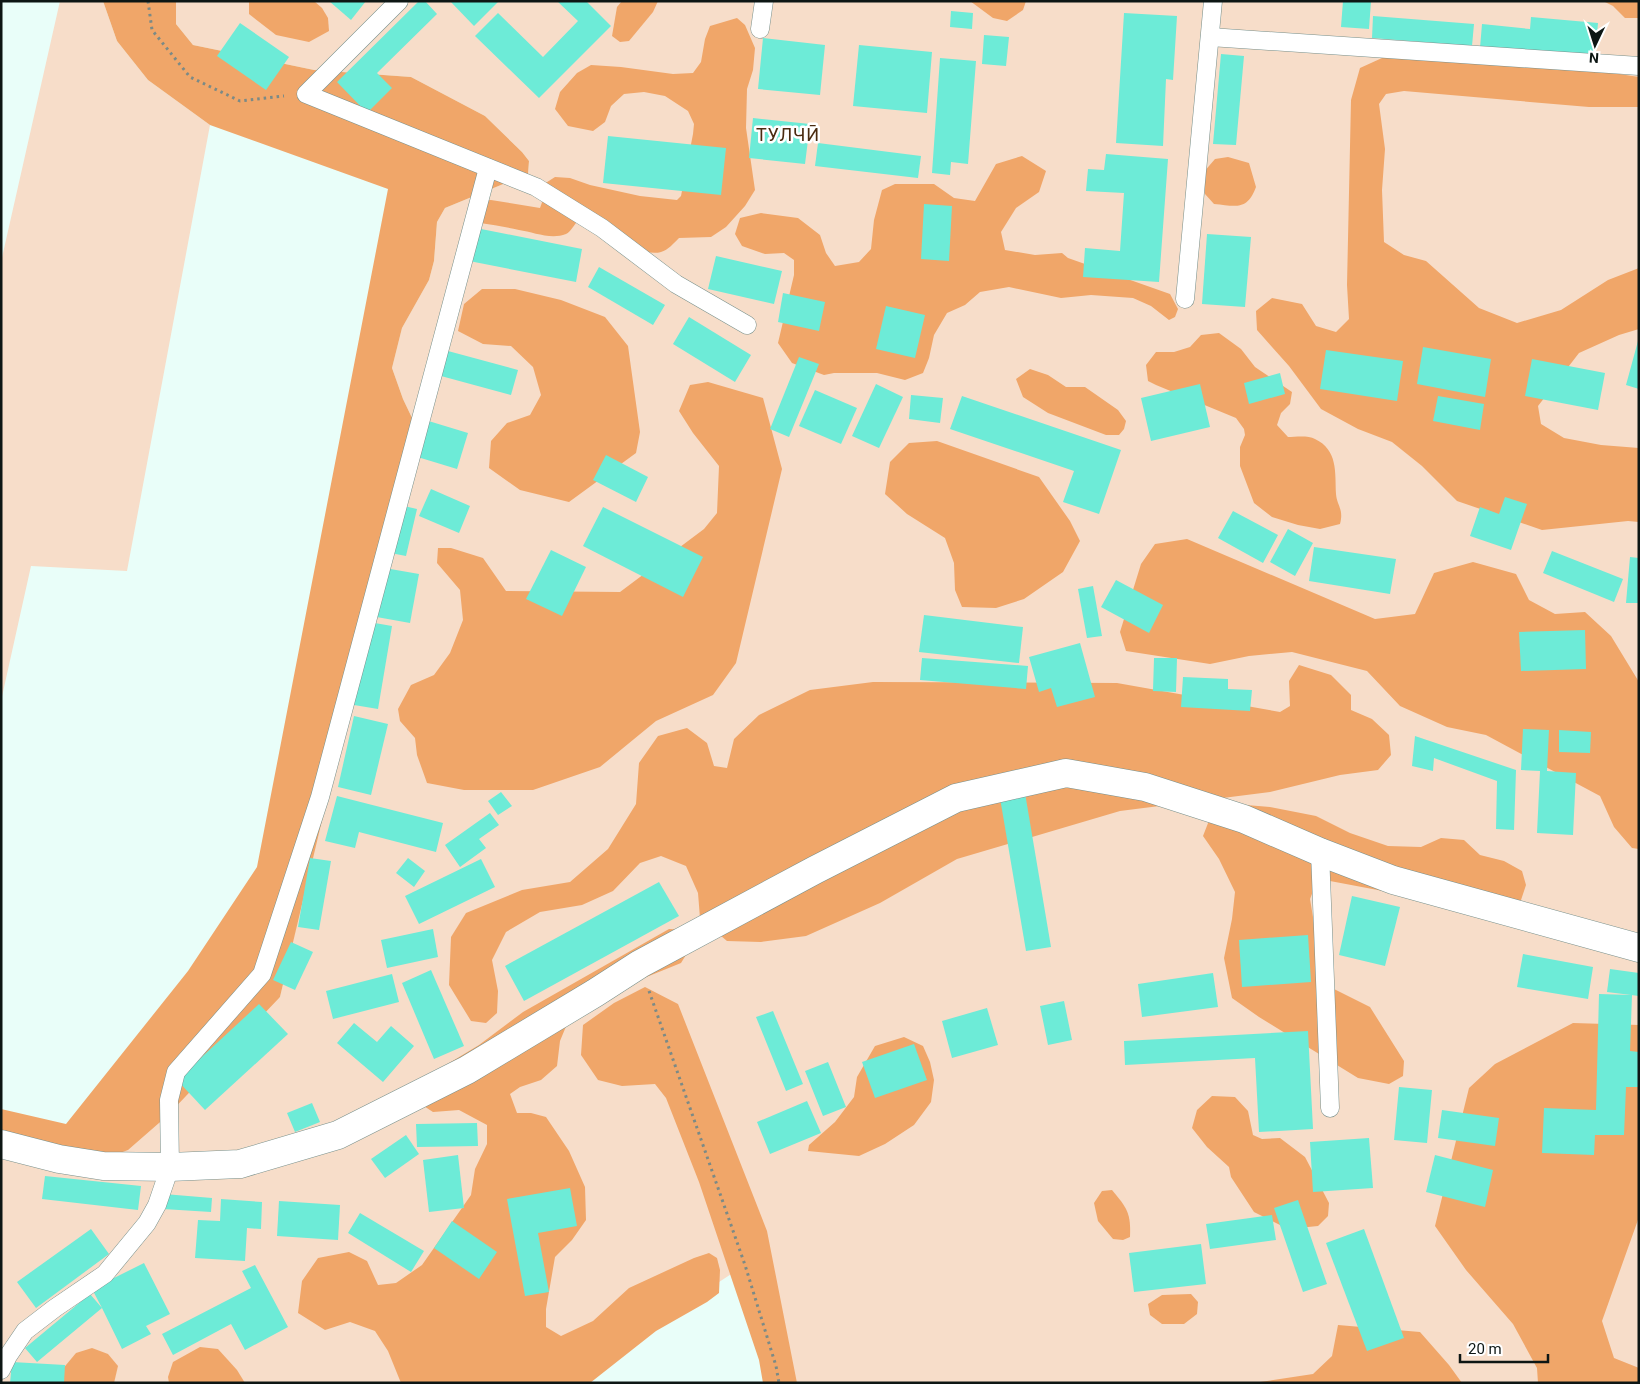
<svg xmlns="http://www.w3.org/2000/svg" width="1640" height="1384" viewBox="0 0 1640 1384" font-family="Roboto,sans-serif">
  <rect width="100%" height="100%" fill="#e9fef9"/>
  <g fill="#f7ddc9">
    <path d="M60 1H103L117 41 148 80 210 125 127 571 31 566 1 701V262Z"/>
    <path d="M176 1H1639V1383H779L745 1265 565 1383H1V1149L45 1159 280 997 413 420 403 399 392 368 402 328 429 280 434 261 437 222 445 208 528 174 529 161 522 152 485 116 411 77 314 70 193 45 176 24Z"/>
  </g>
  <g fill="#f0a669">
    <path d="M103 1H176V24L193 45 314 70 411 77 485 116 522 152 529 161 528 174 445 208 437 222 434 261 429 280 402 328 392 368 403 399 413 420 343 732 280 997 167 1116 128 1150 90 1164 1 1148V1109L66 1124 188 971 257 867 388 189 210 125 148 80 117 41Z"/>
    <path d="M249 1H314L322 8 328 18 329 31 309 42 276 35 249 14Z"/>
    <path d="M622 1H658L653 12 629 41 620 42 612 36 617 7Z"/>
    <path d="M970 1H1026L1023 10 1007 21 993 18Z"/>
    <path d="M1603 1H1639V18H1625L1613 6Z"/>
    <path d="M737 18 745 25 755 48 753 70 747 89 746 128 755 190 745 206 726 227 711 237 679 238C674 243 668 250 661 252 641 258 598 230 579 220 574 224 571 232 566 234 551 240 533 232 519 230 506 227 493 225 480 223L478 201 491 200 540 208 545 194 544 184 555 177 570 178 590 185 640 196 677 200 681 196 693 134 694 124 688 111 665 96 644 92 624 94 611 106 605 122 593 131 568 126 555 109 560 92 577 73 591 65 621 67 673 74 693 73 701 62 705 39 710 26Z"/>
    <path d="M1476 56 1580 68 1639 77V107H1589L1404 91 1386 94 1379 104 1385 149 1382 190 1384 242 1404 255 1426 261 1479 308 1517 323 1561 310 1608 280 1639 268V329L1619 335 1579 353 1538 406 1541 424 1564 438 1601 445 1639 448V522L1628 521 1542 530 1457 501 1422 466 1392 442 1358 429 1321 409 1289 366 1257 330 1256 311 1272 298 1302 304 1316 326 1336 332 1349 319 1347 285 1351 100 1360 68 1382 58Z"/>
    <path d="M1022 156 1046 171 1039 192 1016 208 1001 232 1005 250 1035 255 1062 253 1068 258 1170 294 1178 309 1175 317 1169 320 1151 306 1133 298 1091 295 1061 298 1009 287 980 292 965 305 947 313 934 335 929 358 923 373 905 380 877 373H834L824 375 792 363 778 343 794 275V260L784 253 765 254 742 246 735 234 740 218 761 213 798 218 820 235 826 253 835 266 859 262 871 249 874 220 882 190 895 184H934L954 198 975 201 996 164Z"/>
    <path d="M1228 157 1249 163 1256 187C1247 211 1236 206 1214 204L1205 194 1203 173 1215 159Z"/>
    <path d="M482 289H515L561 300 605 317 628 346 640 432 636 453 569 502 520 490 489 468 491 441 507 423 530 415 541 395 533 367 511 346 483 344 458 331 464 304Z"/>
    <path d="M1219 333 1241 349 1255 367 1292 392 1290 404 1281 413 1277 425 1288 437C1295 437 1308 435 1315 439 1338 450 1335 472 1336 494 1337 506 1344 509 1340 524L1320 529 1298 525 1272 517 1254 503 1240 466V447L1245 435 1244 429 1236 418 1156 385 1148 381 1146 365 1156 352H1174L1190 347 1201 335Z"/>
    <path d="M1030 369 1048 375 1066 387H1085L1118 410 1126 421 1124 429 1119 435H1106L1048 413 1023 397 1016 379Z"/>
    <path d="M708 382 763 398 782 469 736 663 713 695 656 721 600 767 533 790H464L427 783 417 755 415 738 400 721 398 709 411 685 434 675 450 653 463 620 460 590 437 563 438 548H451L483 558 506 591 620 592 704 529 717 513 719 466 693 433 679 411 690 385Z"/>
    <path d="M937 441 1039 477 1070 521 1080 541 1063 572 1024 599 996 608 962 607 955 590 954 563 945 538 907 514 885 494 890 462 909 443Z"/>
    <path d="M1187 539 1375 619 1415 614 1434 573 1473 562 1516 574 1529 600 1555 614 1585 612 1611 636 1639 682V849L1632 848 1614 827 1600 796 1486 735 1447 727 1400 706 1367 671 1292 652 1249 656 1210 664 1126 651 1120 632 1141 564 1155 544Z"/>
    <path d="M1299 665 1331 675 1351 695V710L1372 719 1389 735 1391 755 1378 770 1340 775 1270 792 1120 811 957 859 880 903 806 936 761 942 727 941 700 918 698 893 686 866 661 856 640 863 613 891 582 905 540 912 506 932 492 960 498 991 497 1013 486 1023 471 1021 449 985 451 937 466 913 522 890 570 882 608 849 636 804 639 763 658 736 687 728 707 743 714 766 727 768 734 739 759 715 810 690 873 682 1117 683 1280 712 1290 706 1289 681Z"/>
    <path d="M1246 805 1270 807 1316 816 1350 833 1388 846 1421 847 1441 838 1464 840 1480 855 1504 861 1522 871 1526 885 1520 903 1420 898 1330 881H1317L1310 899 1320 959 1328 986 1370 1007 1404 1061 1403 1076 1389 1084 1358 1078 1259 1017 1232 998 1224 958 1232 919 1235 892 1219 859 1203 836 1210 818Z"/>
    <path d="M669 929 684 930 689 950 681 963 644 978 614 993 567 1024 560 1041 557 1066 541 1080 520 1087 510 1094 517 1113H531L546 1117 569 1151 585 1187 586 1220 572 1240 555 1257 546 1309V1327L561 1336 593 1321 629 1288 694 1258 709 1253 717 1258 720 1270 719 1293 707 1302 656 1331 590 1383H401L388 1351 375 1331 350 1322 325 1330 298 1313 302 1281 318 1258 349 1252 367 1261 378 1285 396 1283 422 1265 471 1195 475 1169 487 1144V1125L459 1110 433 1112 413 1099 436 1071 479 1045 523 1012Z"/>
    <path d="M645 987 678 1004 767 1231 797 1383H763L759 1360 699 1182 666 1098 655 1084 622 1086 598 1080 581 1055 583 1025 614 1003Z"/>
    <path d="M1573 1023 1639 1025V1217L1602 1321 1614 1358 1639 1368V1383H1538L1537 1368 1513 1324 1466 1270 1435 1226 1469 1088 1495 1064Z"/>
    <path d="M904 1037 923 1046 930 1062 934 1080 931 1102 914 1125 885 1144 859 1156 808 1151 809 1145 835 1122 854 1097 857 1077 875 1046Z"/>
    <path d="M1212 1096 1235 1097 1248 1111 1253 1135 1262 1139 1280 1138 1305 1157 1329 1203 1328 1216 1318 1226 1288 1229 1254 1212 1231 1177 1229 1167 1207 1147 1192 1128 1197 1110Z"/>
    <path d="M1112 1190C1127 1208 1131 1213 1130 1237L1123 1240 1113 1239 1098 1221 1094 1203 1102 1191Z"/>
    <path d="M1191 1294 1198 1302 1197 1314 1184 1324H1162L1150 1315 1148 1304 1162 1295Z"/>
    <path d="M1338 1325 1420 1332 1449 1365 1462 1383H1254L1313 1374 1332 1356Z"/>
    <path d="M200 1347 218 1349 237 1370 245 1383H169L168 1377 173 1362Z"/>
    <path d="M92 1348 108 1354 118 1366 114 1383H51L76 1353Z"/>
  </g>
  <g fill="#6debd7">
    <path d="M329 1H366L351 20Z"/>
    <path d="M419 1H425L437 14 377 73 392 88 367 113 337 82Z"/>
    <path d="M450 1H499L474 26Z"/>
    <path d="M557 1H586L611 26 539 98 475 36 498 13 543 57 578 21Z"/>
    <path d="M1343 1H1371L1369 29 1341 27Z"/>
    <path d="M951 11 973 13 972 29 950 27Z"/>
    <path d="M1124 13 1177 16 1173 80 1166 79 1163 146 1116 143Z"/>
    <path d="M1373 16 1474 24 1472 46 1372 38Z"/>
    <path d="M1531 17 1598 23 1595 57 1480 48 1482 24 1530 29Z"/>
    <path d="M240 23 289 57 266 90 217 56Z"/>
    <path d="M984 35 1009 37 1006 66 982 64Z"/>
    <path d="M763 38 825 45 820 95 758 89Z"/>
    <path d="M859 45 932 52 927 113 853 106Z"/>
    <path d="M1221 54 1244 56 1236 145 1213 144Z"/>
    <path d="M940 58 976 61 968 164 951 162 950 175 932 173Z"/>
    <path d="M753 118 810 124 805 164 749 158Z"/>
    <path d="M608 136 726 148 721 195 603 183Z"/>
    <path d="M818 143 921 156 918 178 815 166Z"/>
    <path d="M1106 154 1168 159 1159 282 1083 277 1085 248 1120 251 1124 193 1086 191 1088 169 1104 170Z"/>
    <path d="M924 204 952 206 949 261 921 259Z"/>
    <path d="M466 226 582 249 576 282 459 259Z"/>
    <path d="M1207 234 1251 237 1245 307 1202 304Z"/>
    <path d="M716 256 782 271 774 304 708 289Z"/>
    <path d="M599 267 665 305 653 325 588 287Z"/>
    <path d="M783 293 825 302 819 331 778 322Z"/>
    <path d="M886 306 925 315 915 358 876 349Z"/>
    <path d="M689 317 751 355 735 382 673 344Z"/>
    <path d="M1638 341H1639V389L1626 385Z"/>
    <path d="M1423 347 1491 359 1485 397 1417 384Z"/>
    <path d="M1326 350 1403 361 1397 401 1320 389Z"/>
    <path d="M448 351 518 370 511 395 441 376Z"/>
    <path d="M799 357 819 364 789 437 770 429Z"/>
    <path d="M1532 359 1605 373 1598 410 1525 396Z"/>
    <path d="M1280 373 1285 394 1249 404 1244 383Z"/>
    <path d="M876 384 903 397 879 448 852 436Z"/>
    <path d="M1200 384 1210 427 1151 441 1141 398Z"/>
    <path d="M815 390 857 408 841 444 799 426Z"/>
    <path d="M911 395 943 398 940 423 909 419Z"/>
    <path d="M962 396 1121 450 1099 514 1063 502 1074 471 950 429Z"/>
    <path d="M1438 396 1484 404 1480 430 1433 421Z"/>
    <path d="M422 419 468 433 457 469 411 455Z"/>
    <path d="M606 455 648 477 636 502 593 480Z"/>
    <path d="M431 489 470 506 459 533 419 516Z"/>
    <path d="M1505 497 1527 504 1511 550 1470 536 1480 507 1499 514Z"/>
    <path d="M391 503 417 509 406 556 380 551Z"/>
    <path d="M603 507 703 557 683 597 583 546Z"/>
    <path d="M1233 511 1278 535 1263 563 1218 538Z"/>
    <path d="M1288 529 1313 543 1295 576 1270 562Z"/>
    <path d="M1314 547 1396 559 1390 594 1309 581Z"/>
    <path d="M551 550 586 567 562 616 526 599Z"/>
    <path d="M1552 551 1623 579 1614 602 1543 573Z"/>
    <path d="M1630 557 1639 558V603H1626Z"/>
    <path d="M379 567 419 574 410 623 371 616Z"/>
    <path d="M1116 580 1163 605 1149 633 1101 607Z"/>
    <path d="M1093 586 1102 636 1087 638 1078 589Z"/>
    <path d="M924 615 1023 627 1019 663 919 652Z"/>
    <path d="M369 622 392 626 378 709 354 705Z"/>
    <path d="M1585 630 1586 669 1521 671 1519 632Z"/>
    <path d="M1080 643 1095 697 1057 707 1051 688 1039 692 1029 657Z"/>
    <path d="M922 658 1028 666 1026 689 920 680Z"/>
    <path d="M1154 658H1177L1176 692 1153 691Z"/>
    <path d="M1183 677 1228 679V689L1252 690 1250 711 1181 707Z"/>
    <path d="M354 716 388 724 371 795 338 787Z"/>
    <path d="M1523 729 1549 730 1547 771 1576 773 1573 835 1537 833 1540 771 1521 770Z"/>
    <path d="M1559 730 1591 732 1590 753 1559 752Z"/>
    <path d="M1415 736 1516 770 1514 830 1496 829 1497 781 1434 758 1433 771 1412 766Z"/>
    <path d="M501 792 512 806 498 815 488 801Z"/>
    <path d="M1025 793 1051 947 1026 951 1000 798Z"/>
    <path d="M337 796 443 823 436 852 359 832 355 848 325 841Z"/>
    <path d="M490 813 499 825 479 839 486 848 460 867 445 845Z"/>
    <path d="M310 858 331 861 319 930 298 927Z"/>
    <path d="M408 858 425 871 414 887 396 873Z"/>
    <path d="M481 859 495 887 419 924 405 896Z"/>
    <path d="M659 882 679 916 524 1001 505 966Z"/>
    <path d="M1352 896 1400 907 1385 966 1339 955Z"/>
    <path d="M433 929 438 957 387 968 381 940Z"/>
    <path d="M1308 935 1311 982 1242 987 1239 940Z"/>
    <path d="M291 942 313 952 295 990 273 980Z"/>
    <path d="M1523 954 1593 967 1588 999 1517 987Z"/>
    <path d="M1610 969 1639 973V996L1607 992Z"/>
    <path d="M431 970 464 1046 434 1059 402 983Z"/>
    <path d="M1213 973 1218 1007 1142 1017 1138 984Z"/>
    <path d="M392 974 399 1002 333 1019 326 991Z"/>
    <path d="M1599 994 1632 995 1630 1051 1639 1052V1087H1626L1624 1135H1595L1594 1155 1542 1153 1544 1108 1596 1110Z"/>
    <path d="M1064 1001 1072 1040 1048 1045 1040 1006Z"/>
    <path d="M259 1004 288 1034 205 1110 177 1080Z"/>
    <path d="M987 1008 998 1045 952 1058 942 1021Z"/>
    <path d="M773 1011 803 1084 786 1091 756 1017Z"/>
    <path d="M354 1023 377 1042 391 1026 414 1046 383 1082 337 1043Z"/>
    <path d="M1308 1031 1313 1129 1259 1132 1255 1058 1125 1065 1124 1041Z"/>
    <path d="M914 1044 927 1080 875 1098 862 1062Z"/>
    <path d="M828 1062 846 1107 823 1116 805 1071Z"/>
    <path d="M1399 1087 1432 1090 1427 1143 1394 1140Z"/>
    <path d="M807 1101 821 1133 770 1154 757 1122Z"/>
    <path d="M312 1103 320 1122 295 1132 287 1113Z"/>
    <path d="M1442 1110 1499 1118 1495 1146 1438 1138Z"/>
    <path d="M477 1123 478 1146 417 1147 416 1124Z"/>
    <path d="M406 1135 419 1154 385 1178 371 1159Z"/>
    <path d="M1369 1138 1373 1188 1313 1192 1310 1142Z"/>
    <path d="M458 1155 464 1208 429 1212 423 1160Z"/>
    <path d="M1435 1155 1493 1170 1485 1207 1426 1192Z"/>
    <path d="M45 1176 141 1186 138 1210 42 1199Z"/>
    <path d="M570 1188 577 1226 538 1233 549 1292 525 1296 507 1199Z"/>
    <path d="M164 1194 212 1198 211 1212 163 1209Z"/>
    <path d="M221 1199 262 1202 261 1229 247 1228 245 1261 195 1258 198 1220 220 1221Z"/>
    <path d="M1298 1200 1327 1284 1303 1292 1274 1208Z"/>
    <path d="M279 1201 340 1205 338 1240 277 1236Z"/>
    <path d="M360 1213 424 1251 411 1272 348 1233Z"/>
    <path d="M1272 1215 1276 1240 1210 1249 1206 1224Z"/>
    <path d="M452 1221 497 1252 479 1279 434 1248Z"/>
    <path d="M91 1229 109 1254 36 1308 17 1282Z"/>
    <path d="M1364 1229 1404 1338 1367 1351 1326 1243Z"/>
    <path d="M1201 1244 1206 1284 1134 1292 1129 1253Z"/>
    <path d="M144 1263 170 1314 146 1326 151 1334 122 1349 102 1308 37 1362 25 1348 90 1294 102 1308 92 1289Z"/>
    <path d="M255 1265 288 1327 245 1350 231 1324 173 1355 162 1334 251 1288 242 1271Z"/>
    <path d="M12 1362 65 1365 64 1383H10Z"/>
  </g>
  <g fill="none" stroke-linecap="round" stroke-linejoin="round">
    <defs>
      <g id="lane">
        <path d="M399 1 306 94 536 187 602 228 676 284 747 325"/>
        <path d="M760 29 764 1"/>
        <path d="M1210 37 1639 66"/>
        <path d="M1185 299 1213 1"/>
        <path d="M1320 852 1330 1108"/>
        <path d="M1 1370 8 1356 25 1331 55 1308 105 1274 147 1223 157 1205 170 1167 169 1100 176 1072 262 974 320 797 488 168"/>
      </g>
      <path id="secondary" d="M1 1144 59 1159 103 1166 170 1167 240 1164 338 1135 467 1070 595 993 640 964 815 870 956 798 1066 773 1145 787 1244 819 1320 852 1393 880 1639 948"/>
    </defs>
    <use href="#lane" stroke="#78908b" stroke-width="19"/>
    <use href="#secondary" stroke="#78908b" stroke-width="29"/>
    <g stroke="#7b8a86" stroke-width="3" stroke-dasharray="2.5 4" stroke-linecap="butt">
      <path d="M148 1 152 30 190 77 240 101 284 96"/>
      <path d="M649 991 745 1265 776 1366 779 1383"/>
    </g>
    <use href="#lane" stroke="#fff" stroke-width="18"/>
    <use href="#secondary" stroke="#fff" stroke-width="28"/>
  </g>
  <g text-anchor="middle" stroke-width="5" stroke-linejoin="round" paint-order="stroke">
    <g font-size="18" letter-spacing="1" fill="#4a2c11" stroke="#fff">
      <text x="788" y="141">ТУЛЧӢ</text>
    </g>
  </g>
  <rect width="1640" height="1384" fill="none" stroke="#0d1614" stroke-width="5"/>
  <g transform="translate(1595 45) rotate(184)" stroke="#ffffff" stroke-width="4" paint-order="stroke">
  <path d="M0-4L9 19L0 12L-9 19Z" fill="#0d1614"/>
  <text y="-8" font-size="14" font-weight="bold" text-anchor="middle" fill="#0d1614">N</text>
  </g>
  <path d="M1460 1354v8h88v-8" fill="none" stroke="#0d1614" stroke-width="2.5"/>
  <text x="1468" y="1354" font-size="15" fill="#0d1614" stroke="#ffffff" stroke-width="4" paint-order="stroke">20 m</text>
</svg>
